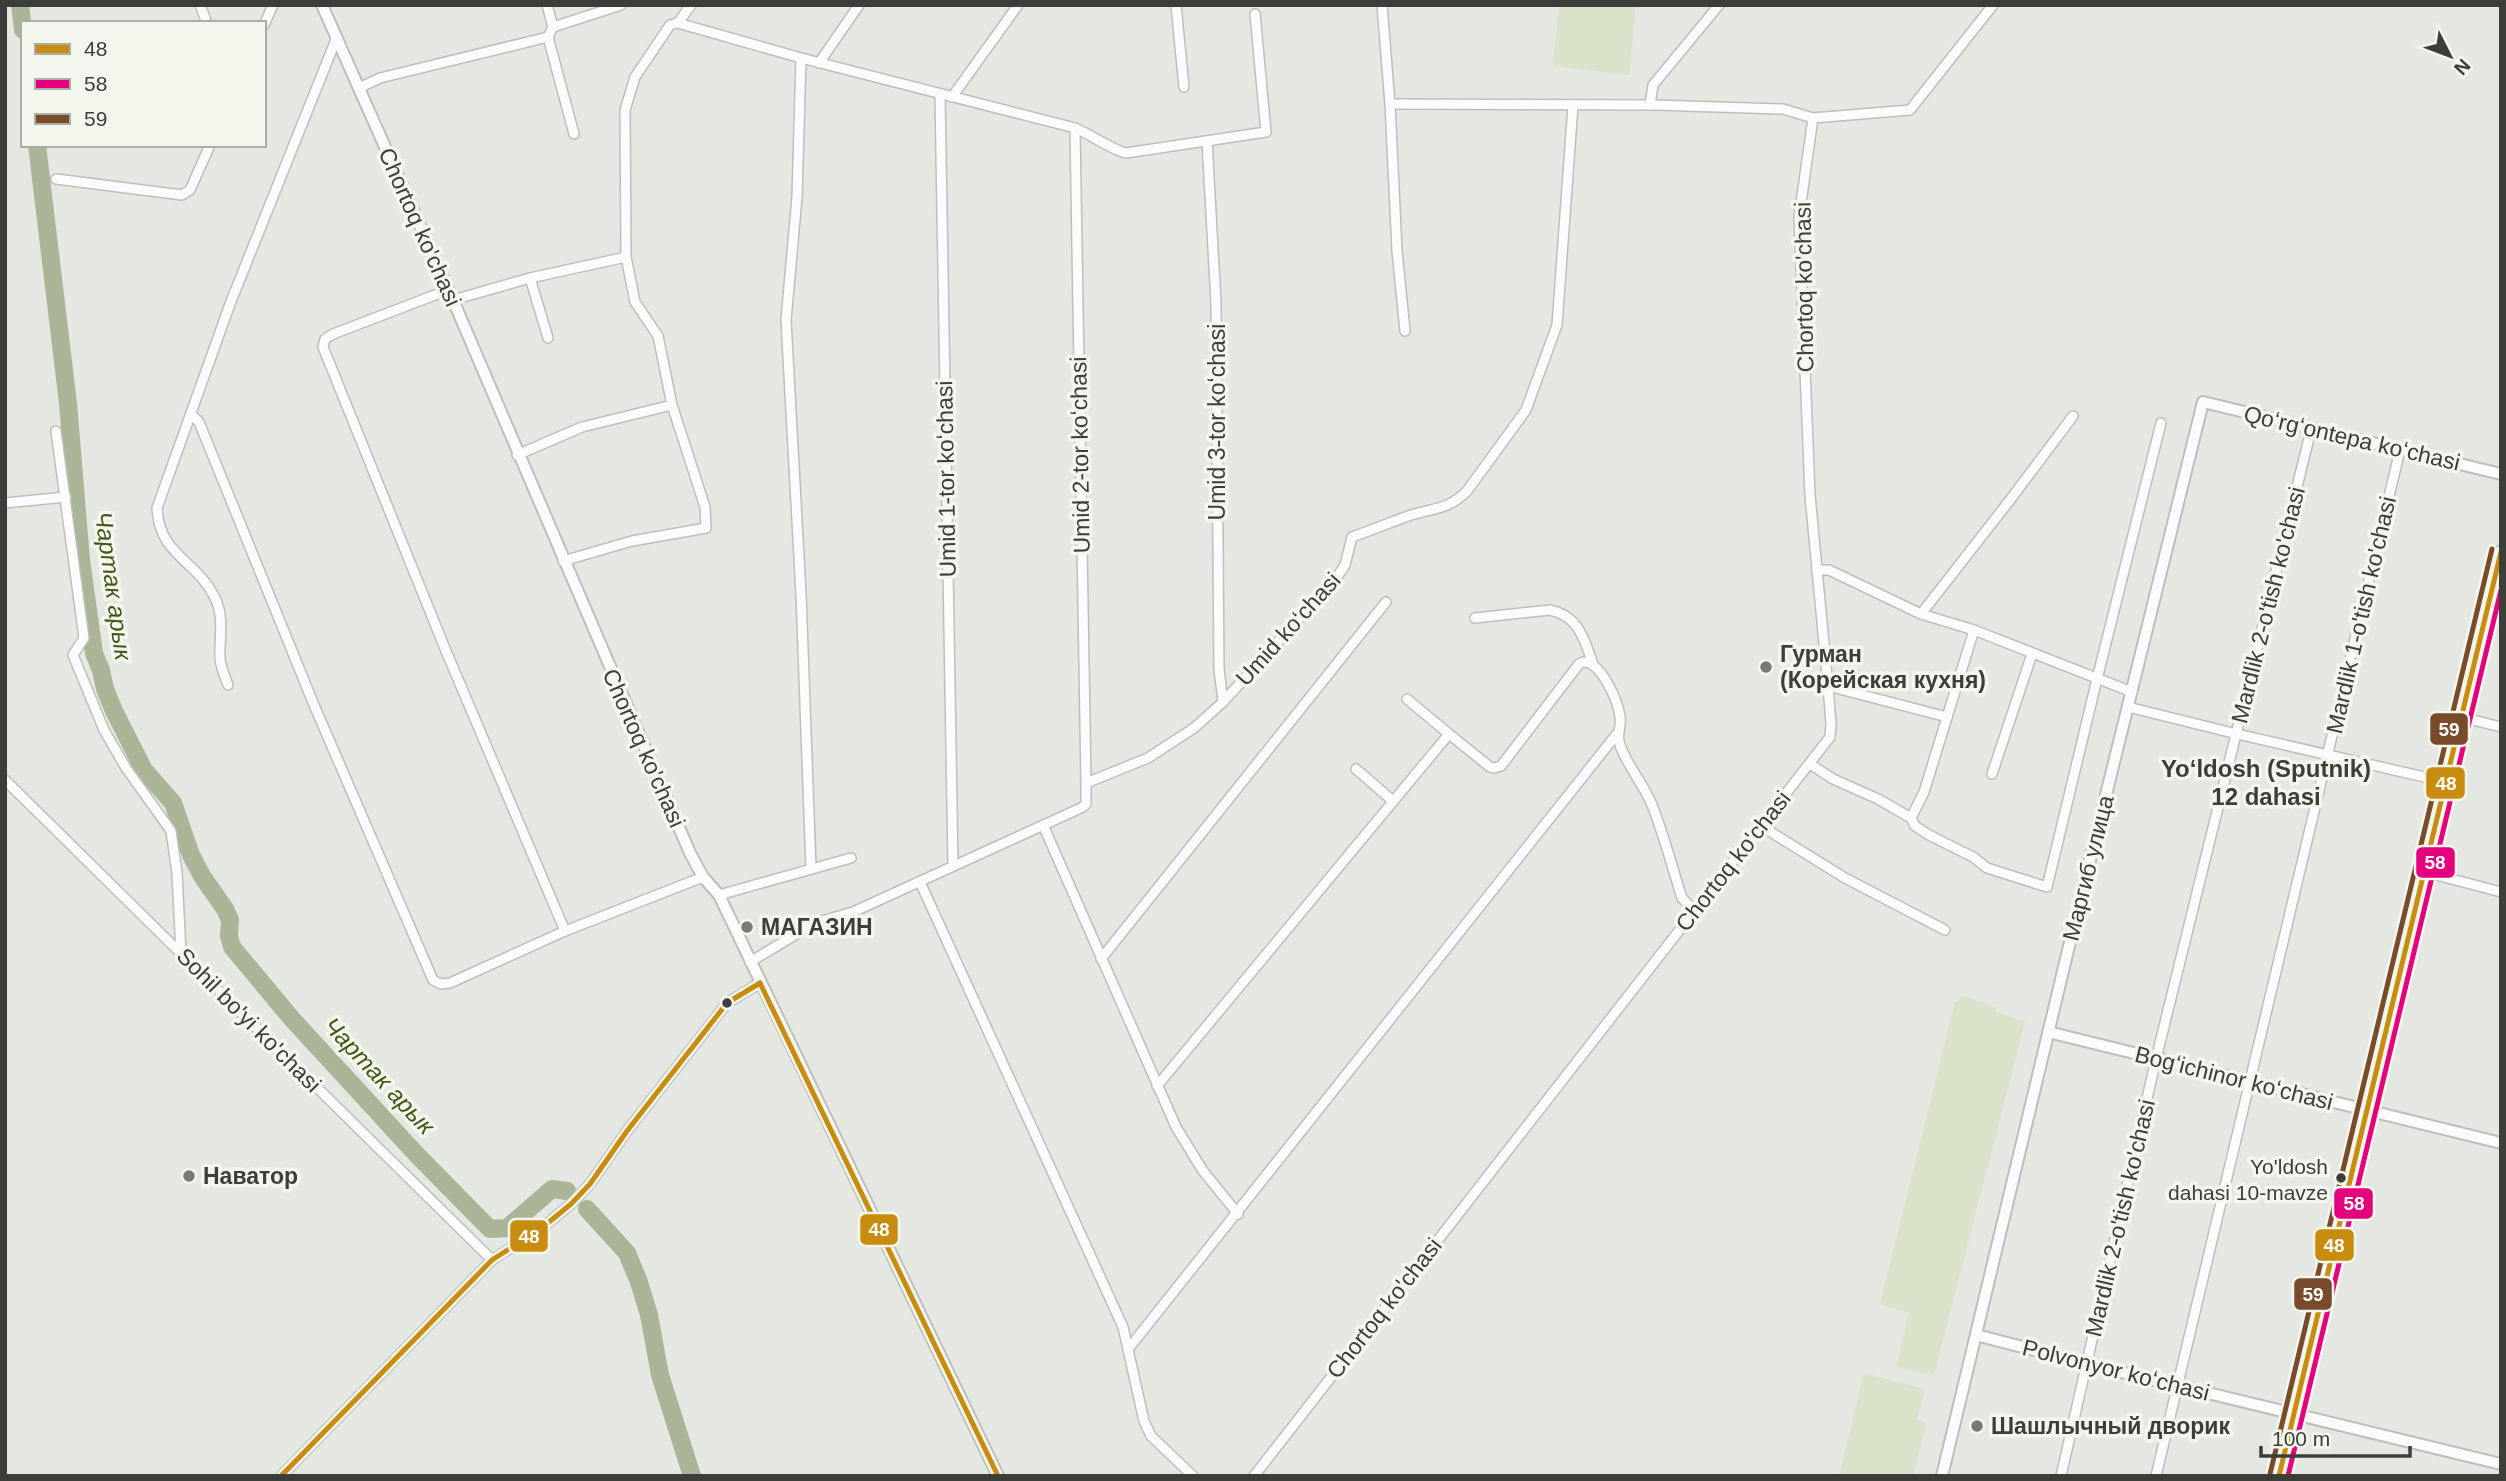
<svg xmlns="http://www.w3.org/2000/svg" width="2506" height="1481" viewBox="0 0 2506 1481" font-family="Arial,sans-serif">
  <rect width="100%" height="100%" fill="#e5e7e2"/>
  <g fill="#dae3ca">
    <path d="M1559 5H1636L1629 75 1553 66Z"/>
    <path d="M1960 995 1997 1008 1996 1012 2025 1022 1934 1375 1896 1367 1909 1313 1880 1304 1955 1002H1958Z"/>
    <path d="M1864 1373 1925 1389 1917 1420 1926 1423 1913 1476H1839Z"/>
  </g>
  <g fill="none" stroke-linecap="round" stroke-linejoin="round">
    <g stroke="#aab496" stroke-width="18">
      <path d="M20 5 23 30"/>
      <path d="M37 145 68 403 81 560 94 653 101 670 105 689 114 711 144 770 173 803 191 855 202 876 225 909 230 920 229 936 232 947 292 1019 418 1156 490 1229 507 1228 552 1189 567 1191"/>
      <path d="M587 1209 627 1253 639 1282 649 1315 660 1375 692 1476"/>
    </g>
    <defs>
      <g id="minor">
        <path d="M200 5 207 23"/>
        <path d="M547 5 553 27"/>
        <path d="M1176 5 1184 87"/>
        <path d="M1382 5 1390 104 1397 251 1405 331"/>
        <path d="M678 23 801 58 1075 128C1090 134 1112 150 1126 153L1266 132 1255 14"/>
        <path d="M264 25 273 5"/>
        <path d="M548 37 574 134"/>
        <path d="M801 58 797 197 786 320 801 594 811 868"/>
        <path d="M819 63 859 5"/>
        <path d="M359 88 380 78 548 37 553 27 621 5"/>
        <path d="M940 94 953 865"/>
        <path d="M952 97 1018 5"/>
        <path d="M1390 104 1654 105 1783 109 1813 118 1910 110 1993 5"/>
        <path d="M1650 105 1653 85 1719 5"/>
        <path d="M1075 128 1086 783"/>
        <path d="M1207 141 1216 303 1219 669 1223 702"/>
        <path d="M56 179 182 195 190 190 210 145"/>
        <path d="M530 278 548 338"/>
        <path d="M448 290 333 334 325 339 323 347 446 651 565 931"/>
        <path d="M453 300 530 278 626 257"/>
        <path d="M191 414 199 422 314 705 433 980 441 984 450 983 565 931 703 877"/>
        <path d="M56 431 84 638 73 655 104 730 126 768 171 831 177 873 181 953"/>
        <path d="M517 455 582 427 672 405"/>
        <path d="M5 503 66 497"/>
        <path d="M563 561 632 541 706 528 705 507 672 405 658 336 635 302 626 257 625 110 635 77 670 25 678 23 691 5"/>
        <path d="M1817 570H1829L1921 614 1974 630 2132 692"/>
        <path d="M1921 614 2010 500 2073 416"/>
        <path d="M1475 618 1550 610C1579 616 1584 639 1593 664"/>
        <path d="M228 685C225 677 221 668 220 659 219 637 225 616 214 596 196 560 159 555 157 508L230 304 337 37"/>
        <path d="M1828 686 1947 717"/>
        <path d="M1407 699 1449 734"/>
        <path d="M2128 707 2237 734 2446 782"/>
        <path d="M2461 717 2501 727"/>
        <path d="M1810 764 1833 779 1878 799 1911 818 1915 826 1929 835 1973 857 1987 868 2047 887 2097 679 2161 423"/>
        <path d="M1356 769 1393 801"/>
        <path d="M1992 774 2032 654"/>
        <path d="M5 780 492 1260"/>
        <path d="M1911 818 1924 792 1974 630"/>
        <path d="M1043 825 1176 1127 1203 1171 1238 1214"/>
        <path d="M1761 826 1845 878 1945 930"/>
        <path d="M2425 872 2501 892"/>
        <path d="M920 882 1123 1327 1144 1421 1151 1436 1193 1476"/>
        <path d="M719 895 851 858"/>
        <path d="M1101 959 1386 602"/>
        <path d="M750 962 815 923 853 912 1083 807 1086 804V783L1148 758 1194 728 1223 702 1337 577 1345 565 1352 537C1372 530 1391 522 1411 515 1434 508 1448 510 1467 491L1526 410 1557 325 1573 105"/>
        <path d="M1157 1086 1449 734 1490 767 1494 768 1501 766 1579 664 1583 662C1601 661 1618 701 1620 717 1622 729 1615 733 1621 748 1629 768 1644 785 1652 805 1664 835 1672 867 1682 898L1693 910"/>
        <path d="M1129 1348 1616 735"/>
        <path d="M281 1476 492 1260 543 1227 571 1204 590 1184 627 1131 727 1003 760 983"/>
        <path d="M1254 1476 1830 737 1831 724 1828 686 1810 495 1799 217 1813 118"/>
        <path d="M2061 1476 2156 1059 2311 430"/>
        <path d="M2156 1476 2400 450"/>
      </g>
      <g id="tertiary">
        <path d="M322 5 453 300 690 853 703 877 719 895 998 1476"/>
        <path d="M2048 1032 2501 1143"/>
        <path d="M1976 1335 2088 1364 2501 1464"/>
        <path d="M1942 1476 2081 896 2203 402 2501 474"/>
        <path d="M2279 1476 2501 551"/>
      </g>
    </defs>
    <use href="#minor" stroke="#bdbfbc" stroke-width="12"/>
    <use href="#tertiary" stroke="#bdbfbc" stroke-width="14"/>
    <use href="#minor" stroke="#fbfbfb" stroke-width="9"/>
    <use href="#tertiary" stroke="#fbfbfb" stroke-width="10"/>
    <defs>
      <g id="bus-1">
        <path d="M760 983 998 1476"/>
        <path d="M281 1476 492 1260 543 1227 571 1204 590 1184 627 1131 727 1003 760 983"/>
        <path d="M2279 1476 2501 552"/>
      </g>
      <path id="bus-2" d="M2288 1476 2501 590"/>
      <path id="bus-3" d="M2270 1474 2492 549"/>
    </defs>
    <use href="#bus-1" stroke="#f3f6ed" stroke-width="10"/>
    <use href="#bus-2" stroke="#f3f6ed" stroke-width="10"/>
    <use href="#bus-3" stroke="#f3f6ed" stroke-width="10"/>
    <use href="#bus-1" stroke="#c88c0e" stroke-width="5"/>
    <use href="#bus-2" stroke="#e5007d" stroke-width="5"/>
    <use href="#bus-3" stroke="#7a4b2a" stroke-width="5"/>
  </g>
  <g fill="#777975" stroke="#f3f6ed" stroke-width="2.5">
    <circle cx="1766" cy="667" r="7"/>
    <circle cx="747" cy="927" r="7"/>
    <circle cx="189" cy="1176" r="7"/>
    <circle cx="1977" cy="1426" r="7"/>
  </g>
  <g fill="#3c3e3a" stroke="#f3f6ed" stroke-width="2.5">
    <circle cx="727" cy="1003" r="6"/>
    <circle cx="2341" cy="1178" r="6"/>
  </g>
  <g text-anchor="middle" stroke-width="7" stroke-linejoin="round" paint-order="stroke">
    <g font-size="21" fill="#3c3e3a" stroke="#f3f6ed" text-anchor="end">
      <text x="2328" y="1174">Yo'ldosh<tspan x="2328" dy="26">dahasi 10-mavze</tspan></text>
    </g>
    <g font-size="23" fill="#3c3e3a" stroke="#f3f6ed">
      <text transform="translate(420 227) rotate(66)" y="8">Chortoq ko'chasi</text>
      <text transform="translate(1804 287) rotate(-91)" y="8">Chortoq ko'chasi</text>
      <text transform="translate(1217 422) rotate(-90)" y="8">Umid 3-tor koʻchasi</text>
      <text transform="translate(2352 438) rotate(13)" y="8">Qoʻrgʻontepa koʻchasi</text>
      <text transform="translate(1080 455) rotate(-91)" y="8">Umid 2-tor koʻchasi</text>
      <text transform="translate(946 479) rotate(-91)" y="8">Umid 1-tor koʻchasi</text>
      <text transform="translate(2268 605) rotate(-76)" y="8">Mardlik 2-o'tish ko'chasi</text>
      <text transform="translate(2361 615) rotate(-77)" y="8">Mardlik 1-o'tish ko'chasi</text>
      <text transform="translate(1288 629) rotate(-48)" y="8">Umid ko‘chasi</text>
      <text transform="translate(644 748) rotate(66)" y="8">Chortoq ko'chasi</text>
      <text transform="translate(1733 861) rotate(-52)" y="8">Chortoq ko'chasi</text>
      <text transform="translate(2088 868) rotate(-76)" y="8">Маргиб улица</text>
      <text transform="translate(249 1020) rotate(45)" y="8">Sohil bo'yi ko'chasi</text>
      <text transform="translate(2234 1078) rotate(14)" y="8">Bogʻichinor koʻchasi</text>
      <text transform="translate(2120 1218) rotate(-77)" y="8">Mardlik 2-o'tish ko'chasi</text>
      <text transform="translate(1384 1308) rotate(-52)" y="8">Chortoq ko'chasi</text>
      <text transform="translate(2116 1370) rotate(14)" y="8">Polvonyor koʻchasi</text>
    </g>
    <g font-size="23" font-weight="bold" fill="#3c3e3a" stroke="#f3f6ed" text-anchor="start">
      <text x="1780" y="662">Гурман<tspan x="1780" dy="26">(Корейская кухня)</tspan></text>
      <text x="761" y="935">МАГАЗИН</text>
      <text x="203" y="1184">Наватор</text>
      <text x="1991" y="1434">Шашлычный дворик</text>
    </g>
    <g font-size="24" font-style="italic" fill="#455718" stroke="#f3f6ed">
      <text transform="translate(113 586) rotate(82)" y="8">Чартак арык</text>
      <text transform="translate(379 1076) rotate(47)" y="8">Чартак арык</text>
    </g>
    <g font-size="24" font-weight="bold" fill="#3c3e3a" stroke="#f3f6ed">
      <text x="2266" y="777">Yo‘ldosh (Sputnik)<tspan x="2266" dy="28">12 dahasi</tspan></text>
    </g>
  </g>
  <g stroke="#f3f6ed" stroke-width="2.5">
    <rect x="2429" y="712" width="40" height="34" rx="7" fill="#7a4b2a"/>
    <rect x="2425" y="766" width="41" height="34" rx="7" fill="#c88c0e"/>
    <rect x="2415" y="846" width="41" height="33" rx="7" fill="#e5007d"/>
    <rect x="2333" y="1187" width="41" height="33" rx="7" fill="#e5007d"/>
    <rect x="859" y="1213" width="40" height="33" rx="7" fill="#c88c0e"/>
    <rect x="509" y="1219" width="40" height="34" rx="7" fill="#c88c0e"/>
    <rect x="2314" y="1228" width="41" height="34" rx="7" fill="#c88c0e"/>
    <rect x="2293" y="1277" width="40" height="34" rx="7" fill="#7a4b2a"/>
  </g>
  <g font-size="19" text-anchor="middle" font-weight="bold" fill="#fff">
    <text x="2449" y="736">59</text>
    <text x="2446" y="790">48</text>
    <text x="2435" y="869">58</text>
    <text x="2354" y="1210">58</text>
    <text x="879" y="1236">48</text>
    <text x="529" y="1243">48</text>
    <text x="2334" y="1252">48</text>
    <text x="2313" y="1301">59</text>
  </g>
  <rect width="2506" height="1481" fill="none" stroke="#3c3e3a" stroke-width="14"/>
  <rect x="21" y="21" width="245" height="126" fill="#f3f6ed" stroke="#aaaca5" stroke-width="2"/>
  <rect x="35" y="44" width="35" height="10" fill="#c88c0e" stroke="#aaaca5" stroke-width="2"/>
  <text x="84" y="56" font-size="21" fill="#3c3e3a">48</text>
  <rect x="35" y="79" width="35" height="10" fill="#e5007d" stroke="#aaaca5" stroke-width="2"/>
  <text x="84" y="91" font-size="21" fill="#3c3e3a">58</text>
  <rect x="35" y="114" width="35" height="10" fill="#7a4b2a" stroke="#aaaca5" stroke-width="2"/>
  <text x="84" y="126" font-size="21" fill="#3c3e3a">59</text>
  <g transform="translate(2450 56) rotate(132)" stroke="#f3f6ed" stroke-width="5" paint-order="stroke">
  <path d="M0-5L12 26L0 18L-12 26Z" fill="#3c3e3a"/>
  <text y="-10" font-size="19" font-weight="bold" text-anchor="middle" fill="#3c3e3a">N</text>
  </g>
  <path d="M2261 1446v10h149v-10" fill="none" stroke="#3c3e3a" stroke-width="3.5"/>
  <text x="2272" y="1446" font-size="21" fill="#3c3e3a" stroke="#f3f6ed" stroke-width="5" paint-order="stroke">100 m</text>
</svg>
